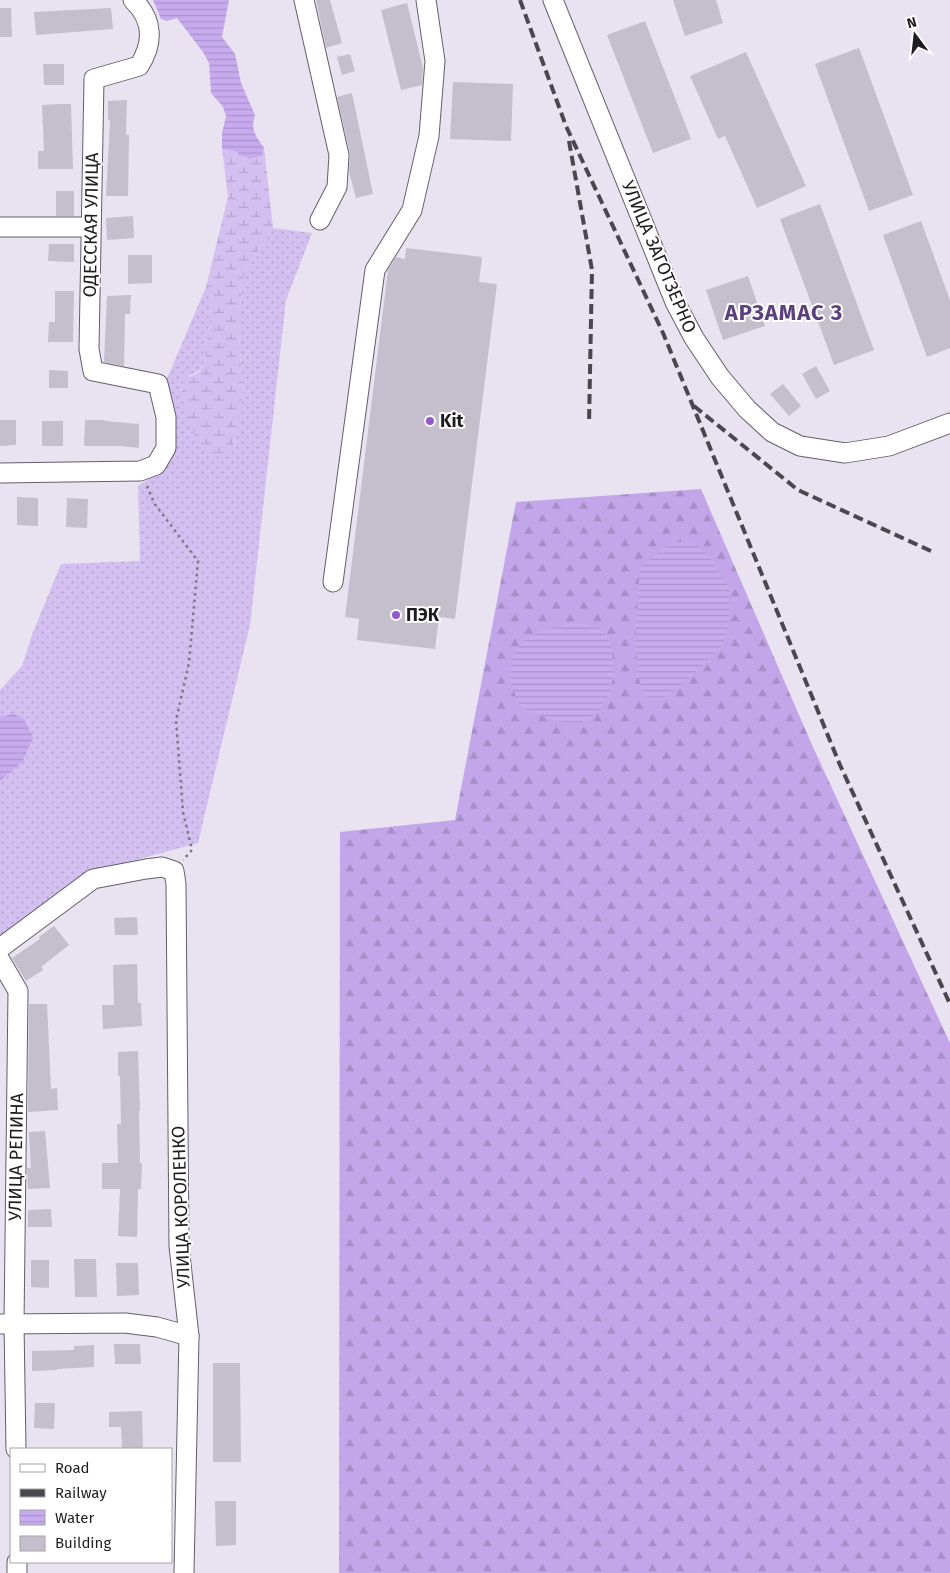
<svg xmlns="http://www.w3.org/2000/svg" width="950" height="1573" viewBox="0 0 950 1573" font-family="'Fira Sans',sans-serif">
  <defs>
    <pattern id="grass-dots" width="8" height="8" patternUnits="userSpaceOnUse" patternTransform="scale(1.25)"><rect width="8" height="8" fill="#d3c0f0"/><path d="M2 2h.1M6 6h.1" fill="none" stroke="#b5a4ce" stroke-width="1.8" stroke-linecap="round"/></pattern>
    <pattern id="forest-firs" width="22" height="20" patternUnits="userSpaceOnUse" patternTransform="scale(1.25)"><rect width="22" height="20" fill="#c2a6e9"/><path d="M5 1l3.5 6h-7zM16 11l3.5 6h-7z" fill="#a68ec8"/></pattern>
    <pattern id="wetland-marsh" width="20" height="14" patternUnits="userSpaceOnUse" patternTransform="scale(1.25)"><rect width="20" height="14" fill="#d3c0f0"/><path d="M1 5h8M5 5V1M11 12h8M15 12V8" fill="none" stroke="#b5a4ce"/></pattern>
    <pattern id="water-rules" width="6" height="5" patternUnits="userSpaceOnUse" patternTransform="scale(1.25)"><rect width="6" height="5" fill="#c7abee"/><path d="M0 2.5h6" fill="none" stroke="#aa93cc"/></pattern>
  </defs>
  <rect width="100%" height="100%" fill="#e8e2f1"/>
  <path fill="url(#grass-dots)" d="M273 228 312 233 286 300 250 625 198 843 92 872 0 940V690L22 666 33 632 61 564 140 561 138 486 146 481 162 467 166 381 206 287 213 289 205 361C201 369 198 373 189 375L181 388 193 434 208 451 224 453 235 443 243 395 238 321 244 274Z"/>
  <path fill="url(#forest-firs)" d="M701 489 812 745 950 1043V1573H339L340 832 455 820 516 502Z"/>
  <path fill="url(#wetland-marsh)" d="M264 148 273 228 244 274 238 321 243 395 237 436 231 450C199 464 190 428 185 404 184 398 181 391 182 385 184 376 190 377 196 374 201 371 203 365 205 361L213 289 206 287 228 197 222 149 234 151 249 159 262 156Z"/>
  <g fill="url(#water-rules)">
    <path d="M153 0H229L222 37 235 54 241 83 255 115C250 130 256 136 264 148L262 156 249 159 234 151 222 149V133L226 116 223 107 211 93 209 63 203 52 177 18 167 21 161 19Z"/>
    <path d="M686 541 700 547 710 558 730 590 728 628 721 647 681 686 660 700 645 696 638 677 636 649V624L640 568 667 545Z"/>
    <path d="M569 624H583L602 629C605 634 610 640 611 646 614 657 614 685 609 694 604 704 594 718 584 722 571 727 532 715 522 707 517 702 513 690 512 683 505 641 535 631 569 624Z"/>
    <path d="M14 714 24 719 33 737 23 761 0 781V717Z"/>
  </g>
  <g fill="#c4becd">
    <path d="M316 0H330L342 43 326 48Z"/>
    <path d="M673 0H716L723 23 685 36Z"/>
    <path d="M407 3 423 68 422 85 401 90 381 10Z"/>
    <path d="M0 8H11L12 37H0Z"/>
    <path d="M111 8 113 29 36 35 34 12Z"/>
    <path d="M645 21 691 139 653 153 607 35Z"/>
    <path d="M859 48 913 195 869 211 815 64Z"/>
    <path d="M746 52 806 186 757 208 725 136 718 139 690 76Z"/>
    <path d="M350 54 355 71 342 75 337 57Z"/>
    <path d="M43 64H64V85H44Z"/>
    <path d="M453 82 513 84 511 141 450 139Z"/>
    <path d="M352 93 373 194 356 198 349 172 350 153 337 97Z"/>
    <path d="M127 100 126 135H129L128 196H106L110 120H108V101Z"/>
    <path d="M59 104H71L73 169H38V151H44L42 105Z"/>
    <rect x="56" y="191" width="18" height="25"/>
    <path d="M820 204 874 350 834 365 780 219Z"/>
    <path d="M133 216 134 238 107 240 106 218Z"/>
    <path d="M921 221 950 300V348L927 357 883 235Z"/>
    <path d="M49 244H74V262L48 261Z"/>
    <path d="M406 248 482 257 479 282 497 284 455 619 439 617 435 649 357 640 359 619 345 617 388 270 396 257 405 259Z"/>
    <path d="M128 255H152V283L128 284Z"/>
    <path d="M748 276 765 326 723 340 706 290Z"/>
    <path d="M55 291H74L73 342H48L49 322H55Z"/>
    <path d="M131 295 130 314H125L124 366 104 362 107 296Z"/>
    <path d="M816 366 830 391 816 399 802 374Z"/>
    <path d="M49 370 68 371V388H49Z"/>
    <path d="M783 384 801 406 789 416 770 394Z"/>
    <path d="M0 420H16V445L0 446Z"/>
    <path d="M85 420H105V421L139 424V448L120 446H84Z"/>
    <rect x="42" y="421" width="21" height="25"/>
    <path d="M17 497 38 498V526L17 525Z"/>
    <path d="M67 498 88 499 87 528 66 527Z"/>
    <path d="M137 917 138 935H115L114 918Z"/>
    <path d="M54 926 69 945 41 967 43 970 26 981 12 958 40 939 39 937Z"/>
    <path d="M137 964 138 1003H141L142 1026 103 1029 102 1005H114L113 965Z"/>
    <path d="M29 1004H47L51 1089 57 1088 58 1110 28 1112Z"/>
    <path d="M138 1051 140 1111H139L140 1163H142L141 1189H138L137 1237 118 1236 120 1189H102V1163H118L117 1124H121L120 1076H118V1052Z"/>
    <path d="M45 1131 50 1188 28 1189 27 1168H31L29 1132Z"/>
    <path d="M51 1209 52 1227H28V1210Z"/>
    <path d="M74 1259H96L97 1297H75Z"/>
    <path d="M31 1260H49V1288L31 1287Z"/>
    <path d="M116 1263H138L139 1295 117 1296Z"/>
    <path d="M114 1344H140L141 1364H115Z"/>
    <path d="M94 1345V1367L57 1369V1370L32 1371V1351L74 1350V1346Z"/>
    <path d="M213 1363H240L241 1462H213Z"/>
    <path d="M35 1403H55L54 1429 34 1428Z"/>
    <path d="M142 1411 143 1449H122L121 1427H109V1412Z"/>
    <path d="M215 1501H236V1545L216 1546Z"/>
  </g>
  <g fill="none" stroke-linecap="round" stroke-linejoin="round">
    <defs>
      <g id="minor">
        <path d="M304 0 339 155 337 187 320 220"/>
        <path d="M553 0 675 302 694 338 720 377 747 409 772 432 800 446 845 453 889 446 950 423"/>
        <path d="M0 227H90"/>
        <path d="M0 473 140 471 156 465 166 448V417L158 384 93 371 89 349 94 79 139 66C154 43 153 19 133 0"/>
        <path d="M333 582 375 270 412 210 429 136 435 61 426 0"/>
        <path d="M0 948 93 879 146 869 162 867 174 871 176 884 179 1246 189 1336 184 1573"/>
        <path d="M0 960 18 991 14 1324 16 1449"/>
        <path d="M0 1324 125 1323 157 1327 189 1336"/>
        <path d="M17 1562V1573"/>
      </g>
    </defs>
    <use href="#minor" stroke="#635f6b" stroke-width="21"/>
    <path stroke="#7a7680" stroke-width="2.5" stroke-dasharray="2.5 4" stroke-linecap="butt" d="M147 486 154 503 198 561 189 663 176 720 183 812 192 850 183 860"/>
    <use href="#minor" stroke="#fff" stroke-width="19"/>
    <g stroke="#4a474f" stroke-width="4" stroke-dasharray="10 5" stroke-linecap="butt">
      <path d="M520 0 566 126 663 333 840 765 950 1004"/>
      <path d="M569 141 592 270 589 424"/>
      <path d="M694 406 798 490 931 551"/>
    </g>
  </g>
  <g fill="#9259d1" stroke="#fff" stroke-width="2">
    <circle cx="430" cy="421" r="5"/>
    <circle cx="396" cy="615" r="5"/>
  </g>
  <g text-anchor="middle" stroke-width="4" stroke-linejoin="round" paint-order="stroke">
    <g font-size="18" fill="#1e1c21" stroke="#fff">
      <text transform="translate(91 225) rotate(-89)" y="6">ОДЕССКАЯ УЛИЦА</text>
      <text transform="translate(659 257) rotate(67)" y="6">УЛИЦА ЗАГОТЗЕРНО</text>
      <text transform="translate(16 1157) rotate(-89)" y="6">УЛИЦА РЕПИНА</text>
      <text transform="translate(181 1207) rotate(-92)" y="6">УЛИЦА КОРОЛЕНКО</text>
    </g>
    <g font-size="18" font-weight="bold" fill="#1e1c21" stroke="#fff" text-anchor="start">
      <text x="440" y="427">Kit</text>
      <text x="406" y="621">ПЭК</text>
    </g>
    <g font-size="22" font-weight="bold" letter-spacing="1" fill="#5b407c" stroke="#fff">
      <text x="784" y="320">АРЗАМАС 3</text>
    </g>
  </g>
  <rect x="10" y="1448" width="162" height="115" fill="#ffffff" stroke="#a5a4a6"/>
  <rect x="20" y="1464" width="25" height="8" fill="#ffffff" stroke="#a5a4a6"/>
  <text x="55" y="1473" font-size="15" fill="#1e1c21">Road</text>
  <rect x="20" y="1489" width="25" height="8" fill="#4a474f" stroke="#a5a4a6"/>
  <text x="55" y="1498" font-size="15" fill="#1e1c21">Railway</text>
  <rect x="20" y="1510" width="25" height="15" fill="url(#water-rules)" stroke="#a5a4a6"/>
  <text x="55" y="1523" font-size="15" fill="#1e1c21">Water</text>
  <rect x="20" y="1536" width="25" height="15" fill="#c4becd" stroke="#a5a4a6"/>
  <text x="55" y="1548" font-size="15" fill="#1e1c21">Building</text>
  <g transform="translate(915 35) rotate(345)" stroke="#ffffff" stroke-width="4" paint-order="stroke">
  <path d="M0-4L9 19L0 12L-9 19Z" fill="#1e1c21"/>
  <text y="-8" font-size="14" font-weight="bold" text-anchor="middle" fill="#1e1c21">N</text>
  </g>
</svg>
